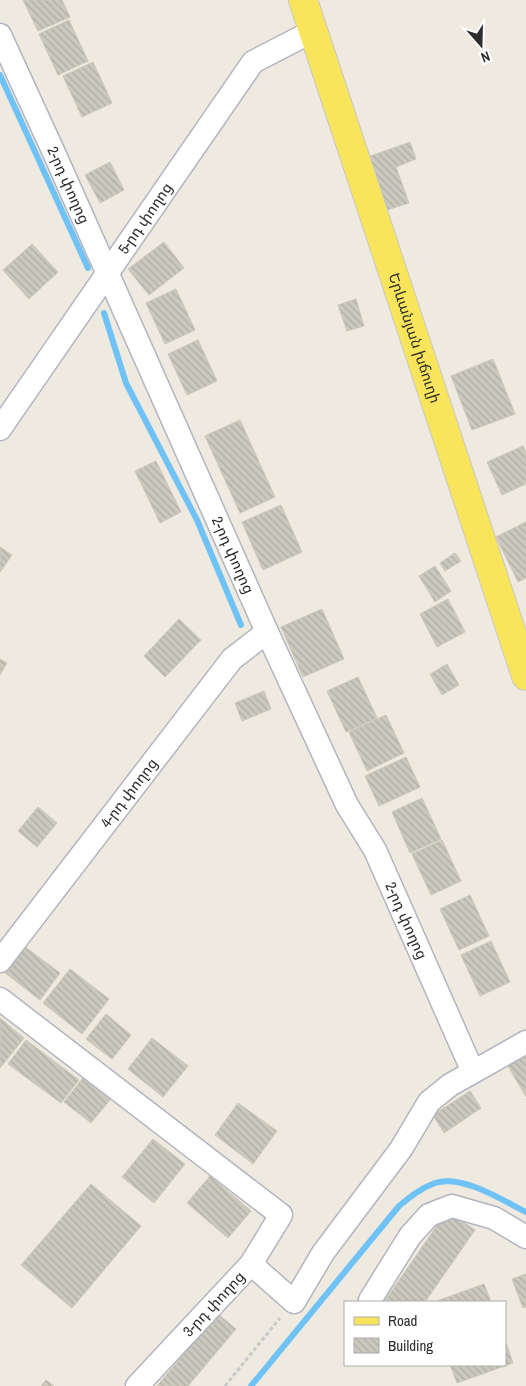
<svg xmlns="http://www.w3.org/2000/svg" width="526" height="1386" viewBox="0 0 526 1386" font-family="'Archivo Narrow','Noto Sans Armenian',sans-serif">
  <defs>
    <pattern id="building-back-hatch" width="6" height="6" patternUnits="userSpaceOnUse" patternTransform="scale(1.25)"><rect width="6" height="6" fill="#cbc8be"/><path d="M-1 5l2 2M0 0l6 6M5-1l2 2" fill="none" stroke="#afaca4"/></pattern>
  </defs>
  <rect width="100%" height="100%" fill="#efeae0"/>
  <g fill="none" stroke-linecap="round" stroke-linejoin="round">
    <g stroke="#6fc2f5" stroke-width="6">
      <path d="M0 75 88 268"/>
      <path d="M104 313 126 383 197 520 241 625"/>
      <path d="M251 1386 399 1206C410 1197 421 1188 435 1183 462 1174 502 1200 526 1212"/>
    </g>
  </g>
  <g fill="url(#building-back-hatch)" stroke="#cbc7b9">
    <path d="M23 0H62L70 17 38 31Z"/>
    <path d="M69 20 88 61 58 75 39 34Z"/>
    <path d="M93 62 112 103 82 117 63 76Z"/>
    <path d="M410 142 416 159 396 167 409 203 387 210 368 157Z"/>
    <path d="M110 162 124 190 100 203 85 175Z"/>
    <path d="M164 242 184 268 149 295 128 269Z"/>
    <path d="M32 244 58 272 29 299 3 270Z"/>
    <path d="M176 289 195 330 165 344 146 303Z"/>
    <path d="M356 299 364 326 347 331 338 305Z"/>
    <path d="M198 340 217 381 187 395 168 354Z"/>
    <path d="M493 359 515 414 472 430 451 376Z"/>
    <path d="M240 420 275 497 240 513 205 436Z"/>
    <path d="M523 446 526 453V484L502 495 487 462Z"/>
    <path d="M156 461 181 512 160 523 135 471Z"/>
    <path d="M281 505 302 552 263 570 242 522Z"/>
    <path d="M526 522V578L518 582 496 537Z"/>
    <path d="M0 547 12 555 0 572Z"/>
    <path d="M455 553 461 561 445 571 440 563Z"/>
    <path d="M435 566 451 591 435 602 419 576Z"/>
    <path d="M448 599 465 632 437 647 420 614Z"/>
    <path d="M322 609 344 659 303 677 281 627Z"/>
    <path d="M179 619 201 640 165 677 144 656Z"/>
    <path d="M0 659 7 663 0 675Z"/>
    <path d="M447 664 459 685 442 695 430 674Z"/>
    <path d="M358 677 377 718 346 732 327 691Z"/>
    <path d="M264 691 271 709 242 721 235 703Z"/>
    <path d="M386 715 404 753 367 771 349 732Z"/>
    <path d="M406 757 420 787 379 806 365 776Z"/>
    <path d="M422 798 441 839 410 853 392 812Z"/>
    <path d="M38 807 57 823 37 847 18 831Z"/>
    <path d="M442 840 461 881 431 895 412 854Z"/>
    <path d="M470 895 489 936 459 950 440 909Z"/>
    <path d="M491 941 510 982 480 996 461 955Z"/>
    <path d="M24 946 60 973 40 1000 4 972Z"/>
    <path d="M70 969 109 999 82 1034 43 1003Z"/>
    <path d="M106 1014 131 1035 112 1059 86 1039Z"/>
    <path d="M0 1018 24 1038 0 1068Z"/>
    <path d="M152 1038 188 1066 163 1097 128 1069Z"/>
    <path d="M26 1040 79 1080 61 1103 8 1064Z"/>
    <path d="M526 1056V1097L508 1066Z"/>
    <path d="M83 1078 110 1100 91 1123 64 1102Z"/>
    <path d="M470 1091 481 1108 444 1133 433 1115Z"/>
    <path d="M238 1103 277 1131 253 1164 215 1135Z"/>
    <path d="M153 1139 185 1164 154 1203 122 1177Z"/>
    <path d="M210 1176 251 1211 228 1238 187 1203Z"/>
    <path d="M91 1184 141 1226 72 1308 21 1265Z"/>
    <path d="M447 1211 475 1230 425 1302H384Z"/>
    <path d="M526 1274V1307L523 1308 512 1279Z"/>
    <path d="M484 1284 491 1302H434Z"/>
    <path d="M218 1314 236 1329 188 1386H157Z"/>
    <path d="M505 1340 513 1363 457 1383 450 1365H505Z"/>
    <path d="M46 1380 54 1386H41Z"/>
  </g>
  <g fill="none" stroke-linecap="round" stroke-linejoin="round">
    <defs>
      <g id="minor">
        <path id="s1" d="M0 35 55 155 267 632 347 805 375 850 473 1072"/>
        <path id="s2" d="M0 429 253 62 313 31"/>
        <path id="s3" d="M0 961 232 659 267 632"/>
        <path d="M0 999 281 1215 251 1264 137 1386"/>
        <path d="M251 1264 294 1302 323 1253 401 1149 429 1102 450 1085 526 1042"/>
        <path d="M370 1300 410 1236 429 1215 452 1206 494 1218 526 1237"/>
      </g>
      <g id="primary">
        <path id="s4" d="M303 0 526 676"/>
      </g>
    </defs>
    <use href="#minor" stroke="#b3b4c1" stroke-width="25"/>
    <use href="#primary" stroke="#c8c8c8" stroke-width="30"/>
    <path stroke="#c8c8c8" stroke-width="3" stroke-dasharray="4 2.5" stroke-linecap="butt" d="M225 1386 280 1318"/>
    <use href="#minor" stroke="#fff" stroke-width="22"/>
    <use href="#primary" stroke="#f8e55c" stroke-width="28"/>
  </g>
  <g text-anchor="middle" stroke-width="5" stroke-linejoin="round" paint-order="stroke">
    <g font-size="15" fill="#2d2d2d" stroke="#fff">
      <text dy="5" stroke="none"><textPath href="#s1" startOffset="165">2-րդ փողոց</textPath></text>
      <text dy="5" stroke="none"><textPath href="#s2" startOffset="256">5-րդ փողոց</textPath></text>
      <text dy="5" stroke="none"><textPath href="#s4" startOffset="356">Երևանյան խճուղի</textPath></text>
      <text dy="5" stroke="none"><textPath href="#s1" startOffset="570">2-րդ փողոց</textPath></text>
      <text dy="5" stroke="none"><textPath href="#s3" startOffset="212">4-րդ փողոց</textPath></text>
      <text dy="5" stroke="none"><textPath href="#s1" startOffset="975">2-րդ փողոց</textPath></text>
      <text transform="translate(214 1304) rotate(-47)" y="5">3-րդ փողոց</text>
    </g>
  </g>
  <rect x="344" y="1301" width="162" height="65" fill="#ffffff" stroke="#ababab"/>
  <rect x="354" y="1317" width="25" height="8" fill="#f8e55c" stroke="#ababab"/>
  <text x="388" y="1326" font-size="15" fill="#2d2d2d">Road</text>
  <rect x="354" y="1338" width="25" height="15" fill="url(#building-back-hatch)" stroke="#ababab"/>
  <text x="388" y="1351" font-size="15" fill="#2d2d2d">Building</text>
  <g transform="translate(481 45) rotate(160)" stroke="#ffffff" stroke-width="4" paint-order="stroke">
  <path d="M0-4L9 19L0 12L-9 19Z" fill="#2d2d2d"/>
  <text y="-8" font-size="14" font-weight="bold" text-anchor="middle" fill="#2d2d2d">N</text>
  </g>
</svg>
